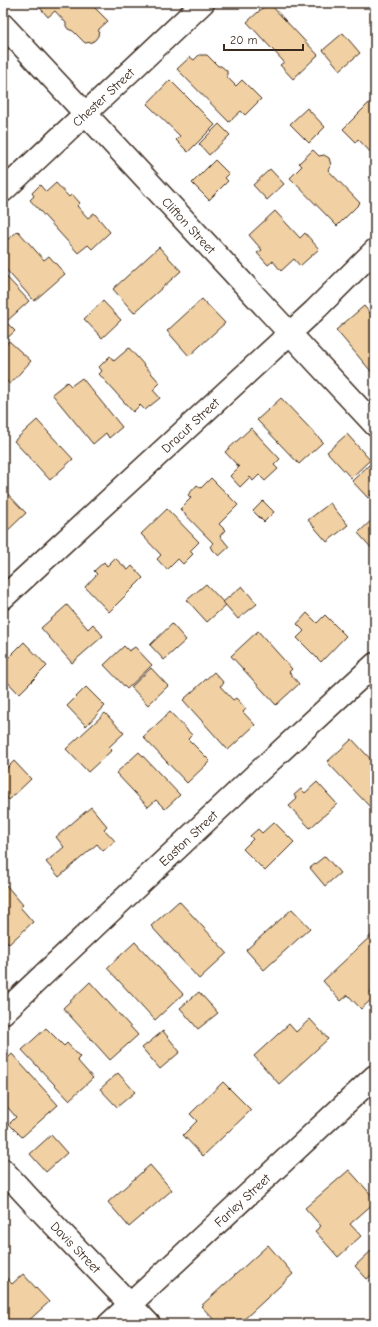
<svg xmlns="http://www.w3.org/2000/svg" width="378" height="1327" viewBox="0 0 378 1327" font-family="'Comic Neue',sans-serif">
  <rect width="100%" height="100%" fill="#fff"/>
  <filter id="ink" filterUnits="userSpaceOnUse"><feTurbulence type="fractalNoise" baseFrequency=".025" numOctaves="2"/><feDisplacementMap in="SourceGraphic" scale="8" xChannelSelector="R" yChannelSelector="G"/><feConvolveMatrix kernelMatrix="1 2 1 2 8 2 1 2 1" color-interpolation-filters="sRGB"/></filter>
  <g filter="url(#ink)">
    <g fill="#f1d1a3" stroke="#3b2a1e">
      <path d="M36 3H90L108 21 99 29 98 36 95 40 92 42 85 43 73 31 68 29 66 26V23L55 11 48 17Z"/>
      <path d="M268 3H269L318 55 293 79 280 65 284 62 247 22Z"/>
      <path d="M343 33 360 53 340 70 323 50Z"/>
      <path d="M199 55H207L218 66H221L227 71V77L236 86 242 80 261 99 245 115 241 111 229 122 177 69 190 57 194 60Z"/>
      <path d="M170 80 215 125 188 152 176 140 180 136 147 104Z"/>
      <path d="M370 102 375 107V157L358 139 356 142 343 129Z"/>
      <path d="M307 108 325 127 309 143 290 124Z"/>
      <path d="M219 124 230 135 209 155 199 144Z"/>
      <path d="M313 150 319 156 324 155 329 158 331 165 328 170 360 203 337 226 290 178 302 166 299 163Z"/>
      <path d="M215 160 229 174 225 178 228 181 209 200 192 183Z"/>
      <path d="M270 169 284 184 267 200 253 185Z"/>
      <path d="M56 183 69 197 72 194 80 203 77 206 88 218 94 213 110 232 92 249 88 245 78 253 30 200 34 196 32 193 40 185 46 192Z"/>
      <path d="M275 211 300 238 305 233 319 249 300 266 294 259 281 271 273 261 268 265 257 253 262 250 249 235Z"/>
      <path d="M18 231 44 260 49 256 65 274 34 301 3 266V236L7 240Z"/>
      <path d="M159 247 181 271 134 313 113 289Z"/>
      <path d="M3 273 29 301 6 322 15 331 6 339 3 336Z"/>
      <path d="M202 299 225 323 189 356 167 331Z"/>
      <path d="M103 301 121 320 102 338 84 319Z"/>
      <path d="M364 306 375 319V376L336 330Z"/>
      <path d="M9 341 31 361 10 384 3 378V348Z"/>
      <path d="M129 348 160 383 153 390 160 398 145 410 140 405 133 412 99 374 102 371 99 367 110 356 114 361Z"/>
      <path d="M82 378 122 427 109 438 106 433 93 444 52 394 67 382 71 386Z"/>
      <path d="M281 398 323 442 299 464 257 420Z"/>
      <path d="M37 420 73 459 50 480 14 441Z"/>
      <path d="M251 428 280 459 274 465 278 469 265 481 259 475 253 481 250 477 240 487 230 476 239 467 225 452Z"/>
      <path d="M347 434 370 460 351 478 327 452Z"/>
      <path d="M369 465 375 472V491L368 498 352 481Z"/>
      <path d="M211 478 238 505 219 524 225 530 220 536 229 547 219 556 210 547 213 543 180 509 191 498 188 495 197 485 201 488Z"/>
      <path d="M3 489 26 513 3 535Z"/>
      <path d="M263 501 274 512 264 522 253 511Z"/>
      <path d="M330 503 348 525 327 542 308 520Z"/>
      <path d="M167 509 199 542 190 551 193 554 183 564 178 559 167 570 157 559 161 555 141 534Z"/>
      <path d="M375 517V552L358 533Z"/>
      <path d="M115 558 128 570 132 566 143 578 109 612 85 587 97 574 94 571 104 562 107 566Z"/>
      <path d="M206 584 226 605 207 622 187 600Z"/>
      <path d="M242 586 257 604 238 619 223 602Z"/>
      <path d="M67 605 88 629 93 624 103 636 72 663 41 628Z"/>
      <path d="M307 613 317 623 325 615 346 636 321 662 297 638 304 631 297 624Z"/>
      <path d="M172 624 186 640 164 660 150 645Z"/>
      <path d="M258 631 292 669 289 672 299 684 276 705 231 656Z"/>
      <path d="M24 642 47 666 19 694 3 677V663Z"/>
      <path d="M124 646 129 651 135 647 152 665 127 689 104 665Z"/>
      <path d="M151 668 168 686 148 705 131 687Z"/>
      <path d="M214 672 224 683 220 686 233 700 236 698 246 709 243 712 255 725 228 750 183 700Z"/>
      <path d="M86 687 105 706 86 726 67 706Z"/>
      <path d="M170 712 192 735 188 739 210 761 187 783 143 737Z"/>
      <path d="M105 713 124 733 109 747 112 750 88 772 66 749Z"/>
      <path d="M352 739 375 764V803L370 807 327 762Z"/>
      <path d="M139 752 180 795 165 809 156 800 148 807 116 773Z"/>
      <path d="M14 761 31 779 9 800 3 794V772Z"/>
      <path d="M317 782 337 804 310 828 289 806 297 799 294 795 301 789 305 793Z"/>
      <path d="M91 807 107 826 104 829 115 841 103 851 97 844 59 877 46 862 64 847 56 837Z"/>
      <path d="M274 822 294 842 265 871 243 849 253 839 250 836 258 829 262 833Z"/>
      <path d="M325 856 340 873 325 886 310 868Z"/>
      <path d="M6 885 23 905 20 907 33 922 9 944 3 937V887Z"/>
      <path d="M179 901 227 953 199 979 151 926Z"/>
      <path d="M292 909 310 928 264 970 246 950Z"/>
      <path d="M375 932V987L370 992 374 997 361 1009 348 995 341 1001 323 981Z"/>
      <path d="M135 942 183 994 155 1020 107 968Z"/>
      <path d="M90 982 138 1035 110 1060 63 1008Z"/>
      <path d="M199 992 218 1013 198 1029 180 1008Z"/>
      <path d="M310 1019 328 1039 279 1084 254 1056 289 1024 296 1032Z"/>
      <path d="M46 1028 64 1046 67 1043 80 1057 77 1060 93 1078 69 1100 22 1050Z"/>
      <path d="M163 1031 180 1052 160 1069 142 1048Z"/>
      <path d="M12 1054 58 1105 22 1137 9 1124 16 1117 3 1102V1063Z"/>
      <path d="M118 1073 135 1092 117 1107 100 1089Z"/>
      <path d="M223 1082 251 1110 203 1156 183 1135 197 1121 190 1114Z"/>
      <path d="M51 1135 67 1153 46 1172 30 1154Z"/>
      <path d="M150 1165 172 1190 129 1227 108 1202Z"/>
      <path d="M349 1170 375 1199V1202L350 1224 361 1236 338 1257 315 1231 321 1226 305 1208Z"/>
      <path d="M268 1245 293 1274 240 1323 241 1324H218L201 1306Z"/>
      <path d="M373 1249 375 1252V1272L367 1279 355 1266Z"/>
      <path d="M23 1274 49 1302 25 1324H3V1276L4 1275 12 1284Z"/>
    </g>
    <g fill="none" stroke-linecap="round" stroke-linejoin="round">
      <defs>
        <g id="street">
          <path d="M3 25 375 425"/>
          <path d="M3 191 203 3"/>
          <path d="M3 598 314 311 375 250"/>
          <path d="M3 1013 255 775 375 664"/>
          <path d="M3 1170 39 1209 149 1324"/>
          <path d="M109 1324 375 1076"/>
        </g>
      </defs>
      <use href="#street" stroke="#3b2a1e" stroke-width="25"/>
      <use href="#street" stroke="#fff" stroke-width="22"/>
    </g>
  </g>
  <g text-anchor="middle" stroke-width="3.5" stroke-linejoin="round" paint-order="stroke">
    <g font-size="13" fill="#3b2a1e" stroke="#fff">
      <text transform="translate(103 97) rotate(-43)" y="5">Chester Street</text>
      <text transform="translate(189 225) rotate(47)" y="5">Clifton Street</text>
      <text transform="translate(190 425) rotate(-43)" y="5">Dracut Street</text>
      <text transform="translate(188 838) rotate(-43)" y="5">Easton Street</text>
      <text transform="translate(242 1200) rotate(-43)" y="5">Farley Street</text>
      <text transform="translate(76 1247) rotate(46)" y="5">Davis Street</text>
    </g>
  </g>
  <rect width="378" height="1327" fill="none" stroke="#fff" stroke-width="16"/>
  <rect x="8" y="8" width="362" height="1311" fill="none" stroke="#3b2a1e" stroke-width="1.5" filter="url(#ink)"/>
  <path d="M224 44v6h79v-6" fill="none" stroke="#3b2a1e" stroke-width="2"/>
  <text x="230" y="44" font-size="12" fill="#3b2a1e" stroke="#ffffff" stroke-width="3" paint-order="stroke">20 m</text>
</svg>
